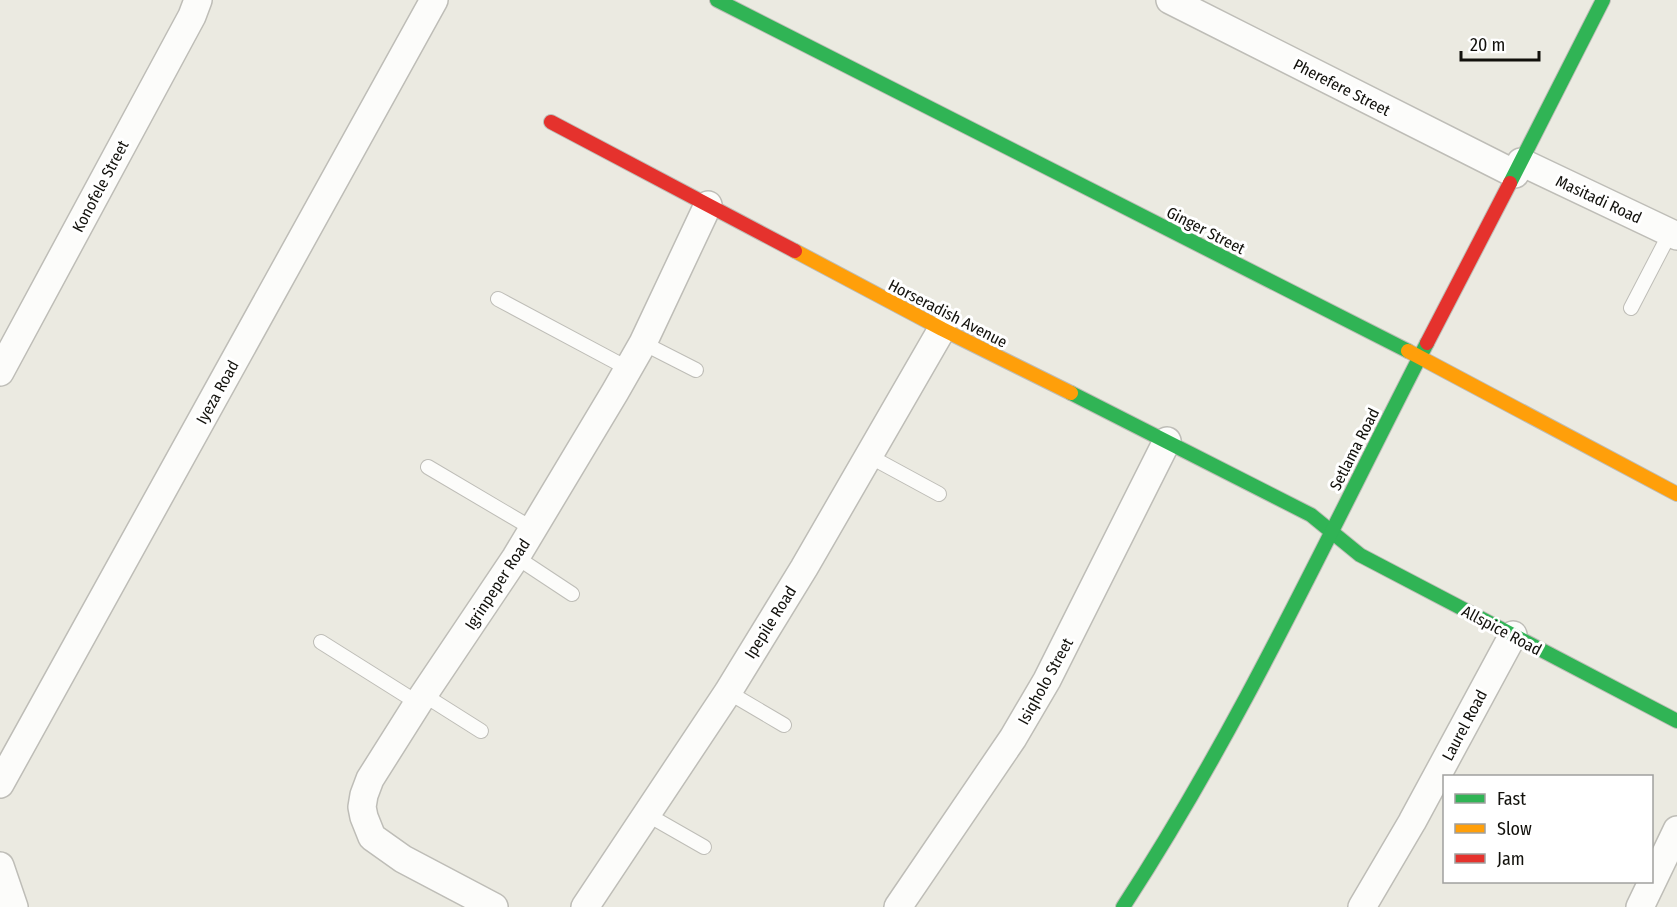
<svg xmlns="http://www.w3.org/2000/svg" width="1677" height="907" viewBox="0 0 1677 907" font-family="'Fira Sans Condensed',sans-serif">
  <rect width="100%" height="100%" fill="#ebeae1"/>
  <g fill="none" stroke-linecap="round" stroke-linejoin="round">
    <defs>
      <g id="lane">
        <path d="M498 299 629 369"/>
        <path d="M1631 308 1670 233"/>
        <path d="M643 343 696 370"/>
        <path d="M869 456 939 494"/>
        <path d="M428 467 533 529"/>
        <path d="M516 557 572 594"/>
        <path d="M321 642 418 703"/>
        <path d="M728 692 784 725"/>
        <path d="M424 695 481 731"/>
        <path d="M648 815 704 847"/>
      </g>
      <g id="street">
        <path d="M1170 0 1515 174"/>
        <path d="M1521 162 1677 236"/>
        <path d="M0 372 192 16 198 0"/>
        <path d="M0 784 434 0"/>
        <path d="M0 866 14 907"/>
        <path d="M494 907 403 859 372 837 364 817 362 807 364 795 370 779 418 703 516 557 615 392 643 343 708 205"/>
        <path d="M585 907 728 692 804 568 942 329"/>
        <path d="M898 907 1013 738 1047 680 1167 441"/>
        <path d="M1362 907 1412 822 1513 635"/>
        <path d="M1640 907 1677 830"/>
      </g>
      <g id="fast">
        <path d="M717 0 1408 351"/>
        <path d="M1510 183 1603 0"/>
        <path d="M1071 393 1311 515 1360 555 1677 721"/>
        <path d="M1123 907C1240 728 1329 533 1427 343"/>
      </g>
      <g id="slow">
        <path d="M795 251 942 329 1071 393"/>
        <path d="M1408 351 1677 494"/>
      </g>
      <g id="jam">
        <path d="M551 122 795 251"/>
        <path d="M1427 343 1510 183"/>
      </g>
    </defs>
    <use href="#lane" stroke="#bebdb7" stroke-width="16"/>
    <use href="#street" stroke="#bebdb7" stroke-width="30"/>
    <use href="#fast" stroke="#bebdb7" stroke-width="16"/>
    <use href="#slow" stroke="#bebdb7" stroke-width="16"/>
    <use href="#jam" stroke="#bebdb7" stroke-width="16"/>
    <use href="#lane" stroke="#fcfcfa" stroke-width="14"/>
    <use href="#street" stroke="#fcfcfa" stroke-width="27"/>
    <use href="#fast" stroke="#30b455" stroke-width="14"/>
    <use href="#slow" stroke="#ff9f0a" stroke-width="14"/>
    <use href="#jam" stroke="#e5322d" stroke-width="14"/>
  </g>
  <g text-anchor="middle" stroke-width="6" stroke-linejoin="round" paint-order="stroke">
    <g font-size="16" fill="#12110c" stroke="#fff">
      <text transform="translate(1342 87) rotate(27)" y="6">Pherefere Street</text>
      <text transform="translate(100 186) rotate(-62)" y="6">Konofele Street</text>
      <text transform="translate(1599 199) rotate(25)" y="6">Masitadi Road</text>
      <text transform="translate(1206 230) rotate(27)" y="6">Ginger Street</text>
      <text transform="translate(948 313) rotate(27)" y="6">Horseradish Avenue</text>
      <text transform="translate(217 392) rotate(-61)" y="6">Iyeza Road</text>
      <text transform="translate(1354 449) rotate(-63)" y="6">Setlama Road</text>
      <text transform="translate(497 584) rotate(-57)" y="6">Igrinpeper Road</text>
      <text transform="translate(770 622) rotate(-58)" y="6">Ipepile Road</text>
      <text transform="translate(1502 630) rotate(28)" y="6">Allspice Road</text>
      <text transform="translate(1045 681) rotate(-61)" y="6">Isiqholo Street</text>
      <text transform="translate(1464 725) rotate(-62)" y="6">Laurel Road</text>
    </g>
  </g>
  <rect x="1443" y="775" width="210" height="108" fill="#ffffff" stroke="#a0a09e" stroke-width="1.5"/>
  <rect x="1455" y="794" width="30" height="9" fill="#30b455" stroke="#a0a09e" stroke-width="1.5"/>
  <text x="1497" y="805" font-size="18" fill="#12110c">Fast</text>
  <rect x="1455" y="824" width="30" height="9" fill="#ff9f0a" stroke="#a0a09e" stroke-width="1.5"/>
  <text x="1497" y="835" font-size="18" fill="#12110c">Slow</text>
  <rect x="1455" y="854" width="30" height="9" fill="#e5322d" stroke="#a0a09e" stroke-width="1.5"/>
  <text x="1497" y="865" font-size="18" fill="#12110c">Jam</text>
  <path d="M1461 51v9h78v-9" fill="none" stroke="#12110c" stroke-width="3"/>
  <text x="1470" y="51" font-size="18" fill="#12110c" stroke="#ffffff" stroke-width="4.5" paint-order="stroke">20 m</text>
</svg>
